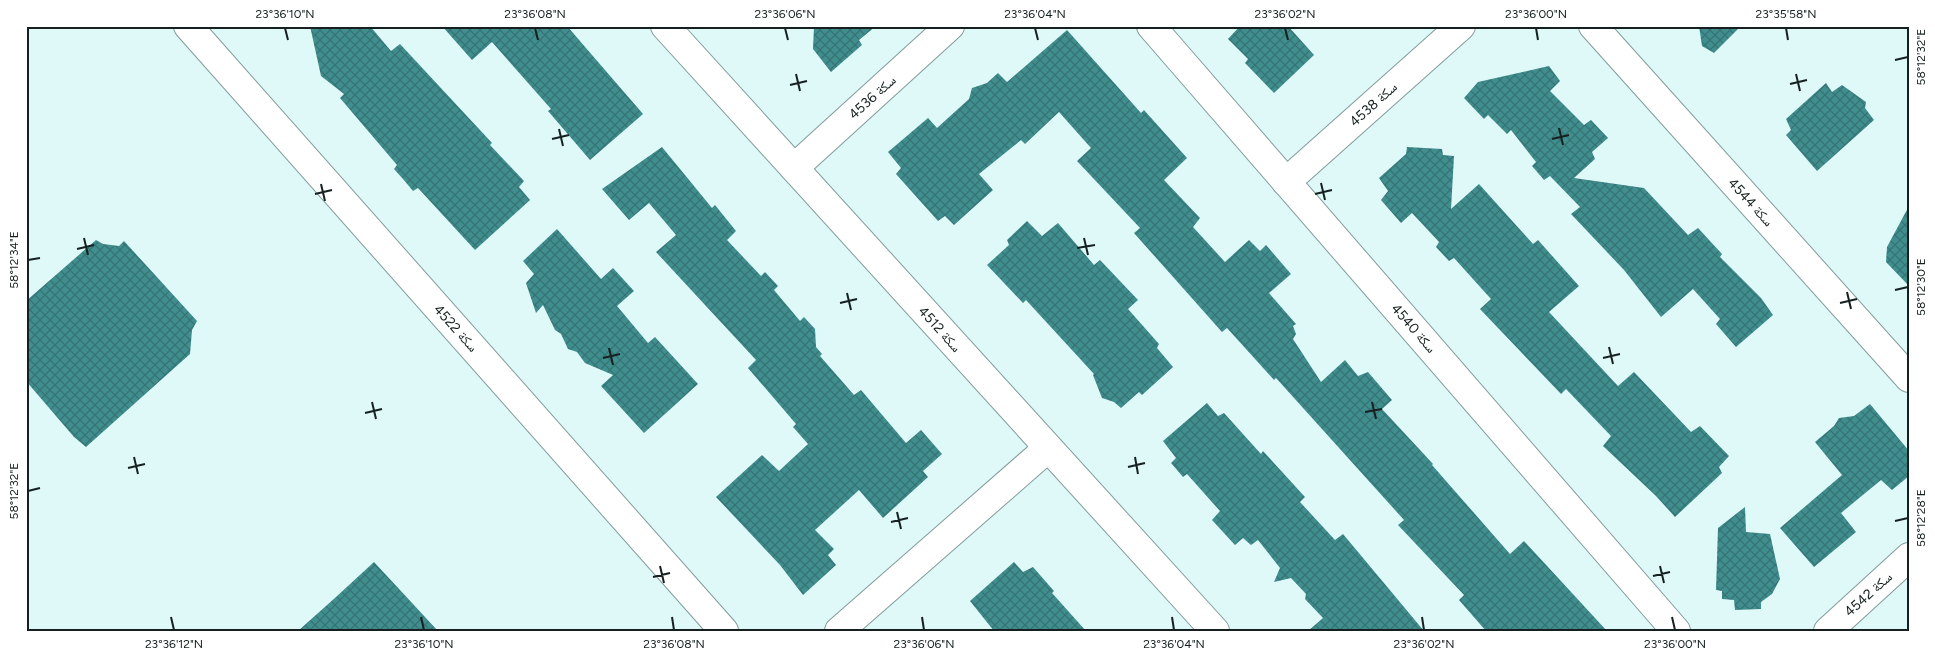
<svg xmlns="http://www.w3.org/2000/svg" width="1935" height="657" viewBox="0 0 1935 657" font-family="Figtree,'Noto Naskh Arabic',sans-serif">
  <defs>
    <pattern id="building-cross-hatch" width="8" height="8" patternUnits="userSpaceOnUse" patternTransform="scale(1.25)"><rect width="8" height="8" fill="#418e8f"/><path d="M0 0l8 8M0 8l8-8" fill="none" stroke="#357474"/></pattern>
  </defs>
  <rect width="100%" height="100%" fill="#dff9f9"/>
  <g fill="url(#building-cross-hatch)">
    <path d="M310 26H370L391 51 400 44 492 143 490 145 524 181 519 187 530 200 475 250 418 188 413 191 403 179 394 169 397 165 340 98 344 94 321 76Z"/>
    <path d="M442 26H567L643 114 590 160 548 111 551 109 492 42 472 60Z"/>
    <path d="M814 26H876L859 40 862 45 831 72 813 49Z"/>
    <path d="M1240 26H1288L1314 55 1274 93 1245 63 1248 59 1228 39Z"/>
    <path d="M1699 26H1741L1714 53 1702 46Z"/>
    <path d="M1067 30 1141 113 1144 110 1187 158 1164 180 1200 218 1193 227 1225 262 1249 240 1260 251 1266 245 1291 274 1269 293 1296 324 1293 326 1296 334 1293 339 1321 382 1345 360 1358 376 1368 372 1392 400 1382 409 1433 464 1432 465 1510 554 1524 541 1607 631H1486L1459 600 1464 595 1398 525 1404 520 1276 378 1274 380 1227 328 1222 332 1134 233 1140 228 1077 161 1091 148 1059 112 1025 144 1021 140 979 174 993 190 954 225 945 216 938 221 896 174 901 168 888 152 928 118 937 128 969 99 972 88 987 83 998 73 1007 82Z"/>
    <path d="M1549 66 1560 81 1550 91 1584 125 1591 120 1608 138 1592 152 1595 159 1574 178 1644 188 1688 235 1698 228 1722 254 1720 257 1761 298 1773 315 1736 347 1716 324 1720 319 1693 289 1661 317 1624 270 1571 214 1580 207 1550 176 1544 180 1532 166 1536 162 1511 130 1507 134 1488 115 1484 119 1464 98 1478 82Z"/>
    <path d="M1826 83 1832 92 1842 85 1866 102 1865 108 1874 120 1817 171 1786 135 1791 130 1786 119Z"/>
    <path d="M662 147 712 208 715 205 736 231 727 240 761 276 765 272 778 286 774 290 800 321 804 317 815 329 816 347 822 354 820 356 854 395 861 390 906 443 921 430 942 454 923 471 928 477 883 518 859 490 815 530 834 549 828 555 836 565 803 595 780 565 716 497 762 455 779 471 808 444 793 427 796 424 748 368 756 360 656 252 676 235 649 203 629 220 602 189Z"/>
    <path d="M1407 147 1442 149 1443 155 1454 156 1451 209 1479 184 1533 244 1538 240 1579 286 1549 312 1618 386 1634 372 1691 432 1700 426 1729 456 1719 467 1722 473 1675 517 1656 496 1603 446 1611 436 1566 389 1561 394 1480 309 1491 299 1454 258 1449 261 1436 247 1439 242 1412 213 1401 223 1381 200 1388 191 1379 178 1406 154Z"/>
    <path d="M1909 206V286L1886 262 1887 247Z"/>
    <path d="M1027 221 1042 236 1058 223 1094 265 1100 260 1138 300 1128 309 1159 344 1157 348 1173 367 1142 395 1139 392 1121 408 1114 402 1102 398 1093 375 1094 374 1026 300 1023 303 987 265 1009 245 1007 240Z"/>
    <path d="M557 229 601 279 613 268 634 291 617 306 648 343 655 337 698 384 644 433 601 386 613 375 585 363 577 352 568 349 561 334 555 330 543 305 536 313 526 283 534 274 523 261Z"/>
    <path d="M96 240 103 244 119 246 124 241 197 321 192 330 190 354 86 447 74 437 26 381V301Z"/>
    <path d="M1207 403 1218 416 1224 413 1261 454 1263 451 1305 497 1300 502 1335 540 1343 534 1424 631H1308L1323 618 1305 599 1306 594 1291 578 1274 582 1280 568 1258 540 1251 545 1243 538 1235 545 1212 520 1220 511 1187 474 1183 477 1171 463 1176 458 1163 441Z"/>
    <path d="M1870 404 1909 451V476L1892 490 1881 480 1841 513 1856 532 1814 567 1780 528 1842 475 1815 442 1834 426 1839 418 1854 416Z"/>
    <path d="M1745 507 1746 532 1770 534 1780 579 1772 594 1761 602V609L1735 610 1734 600 1722 599V591L1716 590 1718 528Z"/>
    <path d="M374 562 438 631H298L336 597Z"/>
    <path d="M1014 562 1023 572 1033 567 1054 591 1052 593 1086 631H994L970 601Z"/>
  </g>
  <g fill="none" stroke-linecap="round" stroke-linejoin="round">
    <defs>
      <g id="minor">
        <path d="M188 26 724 631"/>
        <path d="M665 26 1215 631"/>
        <path d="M1151 26 1676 631"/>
        <path d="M1593 26 1909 378"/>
        <path d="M794 168 950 26"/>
        <path d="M1286 182 1461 26"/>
        <path d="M839 631 1048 448"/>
        <path d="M1828 631 1909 557"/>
      </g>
    </defs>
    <use href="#minor" stroke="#839b9b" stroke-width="30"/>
    <use href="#minor" stroke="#fff" stroke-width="28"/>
  </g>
  <path fill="none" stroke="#172020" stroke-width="2" d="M285 28 288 40M535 28 538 40M785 28 788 40M1035 28 1038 40M1285 28 1288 40M1536 28 1538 40M1786 28 1788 40M1895 60 1908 57M796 74 800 91M1796 74 1800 91M1790 84 1807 80M790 85 807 81M1559 128 1563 145M559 129 563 146M552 139 569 135M1552 139 1569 135M1321 183 1325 200M321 184 325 201M315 194 332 190M1315 194 1332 190M84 238 88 255M1084 238 1088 255M1077 248 1095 245M77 249 94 245M28 260 40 258M1895 290 1908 287M1847 292 1851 309M847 293 851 310M840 303 857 299M1840 303 1857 299M1609 347 1613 364M609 348 613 365M603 358 620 354M1603 358 1620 354M372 402 376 419M1372 402 1376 419M1365 412 1382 409M365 413 382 409M134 457 138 474M1135 457 1138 474M1128 467 1145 463M128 468 145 464M28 491 40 488M897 512 901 529M1895 521 1908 518M891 522 908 518M660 566 664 583M1660 566 1664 583M1653 576 1670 572M653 577 670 573M171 617 174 630M421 617 424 630M672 617 674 630M922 617 924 630M1172 617 1174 630M1422 617 1424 630M1672 617 1675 630"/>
  <g text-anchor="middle" stroke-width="4" stroke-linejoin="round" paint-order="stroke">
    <g font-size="14" fill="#172020" stroke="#fff">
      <text transform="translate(872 97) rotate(-42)" y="5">سكة 4536</text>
      <text transform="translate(1373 104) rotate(-42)" y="5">سكة 4538</text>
      <text transform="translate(1751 202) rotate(48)" y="5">سكة 4544</text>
      <text transform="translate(456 328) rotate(48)" y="5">سكة 4522</text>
      <text transform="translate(1414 328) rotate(49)" y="5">سكة 4540</text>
      <text transform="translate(940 329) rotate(48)" y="5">سكة 4512</text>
      <text transform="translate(1868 594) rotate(-42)" y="5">سكة 4542</text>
    </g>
  </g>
  <rect width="1935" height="657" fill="none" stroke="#ffffff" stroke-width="55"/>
  <rect x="28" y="28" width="1880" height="602" fill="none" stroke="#172020" stroke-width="2"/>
  <g font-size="12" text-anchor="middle" fill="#172020">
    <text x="285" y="18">23°36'10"N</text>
    <text x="535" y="18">23°36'08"N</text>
    <text x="785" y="18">23°36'06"N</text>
    <text x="1035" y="18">23°36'04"N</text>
    <text x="1285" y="18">23°36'02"N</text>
    <text x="1536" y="18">23°36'00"N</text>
    <text x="1786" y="18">23°35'58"N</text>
    <text transform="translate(1921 57) rotate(-90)" y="4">58°12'32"E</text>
    <text transform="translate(14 260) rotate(-90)" y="4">58°12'34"E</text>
    <text transform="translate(1921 287) rotate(-90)" y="4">58°12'30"E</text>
    <text transform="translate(14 491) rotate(-90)" y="4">58°12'32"E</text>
    <text transform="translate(1921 518) rotate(-90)" y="4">58°12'28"E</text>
    <text x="174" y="648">23°36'12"N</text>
    <text x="424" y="648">23°36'10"N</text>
    <text x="674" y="648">23°36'08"N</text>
    <text x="924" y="648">23°36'06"N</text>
    <text x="1174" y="648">23°36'04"N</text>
    <text x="1424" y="648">23°36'02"N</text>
    <text x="1675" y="648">23°36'00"N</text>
  </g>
</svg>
